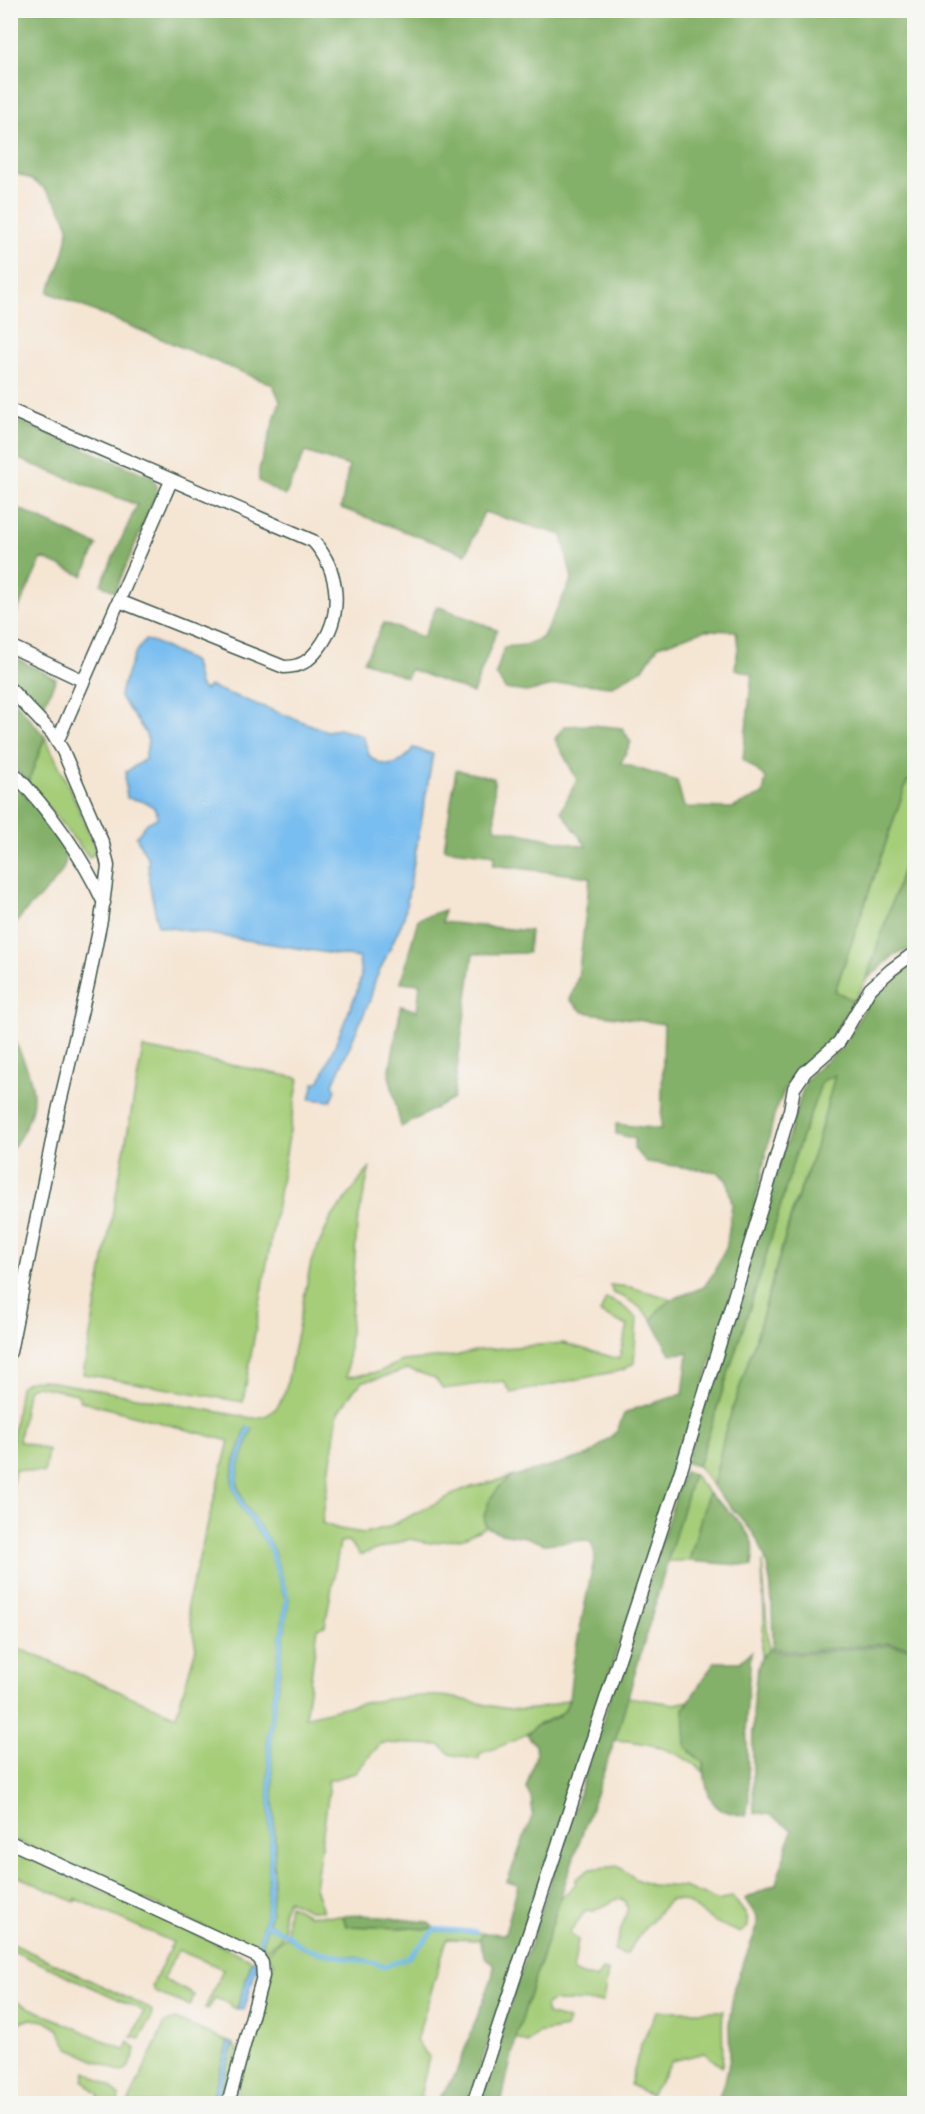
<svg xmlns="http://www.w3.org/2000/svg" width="925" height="2114" viewBox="0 0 925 2114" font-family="Pangolin,sans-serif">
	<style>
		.green { fill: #a6ce79; stroke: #628656; stroke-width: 1.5 }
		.forest { fill: #84b169; stroke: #52774e; stroke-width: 1.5 }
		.water { fill: #79bef0; stroke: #4c7e92; stroke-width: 1.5 }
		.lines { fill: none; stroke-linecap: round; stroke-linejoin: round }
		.stream { stroke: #79bef0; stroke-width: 4.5 }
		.minor-casing { stroke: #3f564c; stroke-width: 15 }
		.minor { stroke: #fff; stroke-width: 12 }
	</style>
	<rect width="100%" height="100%" fill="#f6f6f2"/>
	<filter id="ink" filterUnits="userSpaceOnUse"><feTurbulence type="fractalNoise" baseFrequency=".0167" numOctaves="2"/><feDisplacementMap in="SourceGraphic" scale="12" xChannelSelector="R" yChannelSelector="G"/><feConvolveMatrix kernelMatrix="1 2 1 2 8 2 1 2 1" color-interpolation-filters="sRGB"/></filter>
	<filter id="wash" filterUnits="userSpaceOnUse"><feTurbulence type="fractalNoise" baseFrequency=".008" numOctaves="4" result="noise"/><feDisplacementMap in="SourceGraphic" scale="24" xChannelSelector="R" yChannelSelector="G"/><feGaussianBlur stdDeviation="1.35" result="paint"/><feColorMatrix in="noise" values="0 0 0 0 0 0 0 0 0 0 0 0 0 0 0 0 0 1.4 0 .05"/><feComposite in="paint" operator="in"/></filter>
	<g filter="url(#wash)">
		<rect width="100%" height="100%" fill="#f5e5d3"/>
		<!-- green -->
		<path class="green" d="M 45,737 L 72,793 L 97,853 L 89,857 L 28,783 Z
			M 907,781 L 914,781 L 914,836 L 866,980 L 854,1001 L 835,991 Z
			M 143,1048 L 299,1078 L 243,1402 L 83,1374 Z
			M 835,1075 L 815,1151 L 793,1208 L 756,1338 L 725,1432 L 713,1487 L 698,1466 L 762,1270 L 794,1159 L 822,1081 Z
			M 370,1167 L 357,1224 L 347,1377 L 379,1372 L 402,1361 L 455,1356 L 479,1350 L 563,1343 L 619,1359 L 628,1326 L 600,1313 L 606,1298 L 621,1305 L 637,1318 L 634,1363 L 623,1370 L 511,1393 L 504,1381 L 443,1389 L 435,1378 L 408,1369 L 380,1378 L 364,1381 L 354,1390 L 338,1412 L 322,1523 L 339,1529 L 364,1533 L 388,1527 L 464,1489 L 511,1477 C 496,1489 482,1508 486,1527 L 464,1538 L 430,1543 L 410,1539 L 360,1555 L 348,1541 L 340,1542 L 325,1626 L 318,1628 L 305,1717 C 348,1705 392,1695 437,1696 C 469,1697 500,1713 533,1709 C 545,1708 557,1703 569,1699 C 563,1720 553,1716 537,1725 C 533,1728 530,1732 526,1734 C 513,1743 496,1748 481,1753 L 478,1760 L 450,1754 L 440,1745 L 381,1743 L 355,1773 L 327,1781 L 329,1790 L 315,1888 L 323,1911 L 309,1910 L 288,1900 L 283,1911 L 284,1932 L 268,1923 L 271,1913 L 275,1844 L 271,1740 L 289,1598 L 271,1543 L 245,1506 L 238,1486 L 237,1478 L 240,1463 L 252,1429 L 250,1427 L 247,1427 L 235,1461 L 232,1477 L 233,1487 L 241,1508 L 268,1546 L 285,1599 L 267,1740 L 270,1844 L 266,1913 L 256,1951 L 11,1838 L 11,1645 L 176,1716 L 196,1648 L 187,1605 L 229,1441 L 81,1401 L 77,1394 L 37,1386 L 31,1387 L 27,1391 L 19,1441 L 48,1450 L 44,1473 L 15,1469 L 11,1494 L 11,1450 L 20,1387 C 27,1380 34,1380 43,1380 L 252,1418 C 274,1418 282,1403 287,1384 L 311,1262 L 330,1220 Z
			M 610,1285 L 630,1287 L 673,1299 L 660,1308 L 652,1320 C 640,1306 630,1299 613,1293 Z
			M 693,1474 L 708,1493 L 689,1561 L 667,1561 Z
			M 762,1562 L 769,1650 L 761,1658 L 764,1618 Z
			M 627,1697 L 675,1704 L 689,1701 L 684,1709 L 690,1752 L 704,1763 L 704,1772 C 676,1749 650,1742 614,1740 Z
			M 11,1849 L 252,1960 L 237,2009 L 230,2006 L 229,2003 L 215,1998 L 208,2010 L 205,2009 L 223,1969 L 178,1950 L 163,1979 L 194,1995 L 190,2006 L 156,1993 L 152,1986 L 173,1942 L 76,1899 L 75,1902 L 15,1875 L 11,1883 Z
			M 618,1866 L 636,1879 L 650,1885 L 684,1887 L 719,1901 L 732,1896 L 747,1916 L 748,1927 L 740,1933 C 731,1929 717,1924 709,1918 C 694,1909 689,1898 670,1900 L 644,1929 L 625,1955 L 614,1951 L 628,1908 L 625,1901 L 619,1898 L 594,1911 L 586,1910 L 569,1933 L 578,1940 L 573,1972 L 596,1979 L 602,1970 L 608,1971 L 603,2002 L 553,2001 L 545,2006 L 547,2014 L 569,2020 L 566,2028 L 538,2033 L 528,2043 L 516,2038 L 560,1899 L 575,1885 L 576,1879 L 590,1869 Z
			M 289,1905 L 309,1915 L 343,1916 L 346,1926 L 435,1929 L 410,1955 L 398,1962 L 386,1965 L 355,1957 L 314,1951 L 300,1944 L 287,1933 L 287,1915 Z
			M 267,1926 L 283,1934 L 279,1940 L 261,1952 Z
			M 435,1931 L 484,1933 L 479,1940 L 447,1939 L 416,2041 L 429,2057 L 420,2097 L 431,2103 L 234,2104 L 274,1962 L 264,1954 L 286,1936 L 300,1947 L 315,1953 L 386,1967 L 410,1958 Z
			M 11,1943 L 149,2008 L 152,2011 L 150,2020 L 140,2039 L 132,2037 L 144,2011 L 11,1950 Z
			M 10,1999 L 125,2050 L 129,2042 L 136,2049 C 133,2058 131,2069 121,2072 L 69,2049 L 58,2029 L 45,2021 L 30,2019 L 14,2025 L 11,2023 Z
			M 657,2011 L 723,2011 C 721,2030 724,2048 722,2067 L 704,2053 L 672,2061 L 651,2095 L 630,2085 L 641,2044 Z
			M 175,2019 L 228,2042 L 211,2103 L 128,2103 L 165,2023 Z
			M 233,2044 L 238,2051 L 225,2103 L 217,2104 Z
			M 86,2072 L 109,2085 L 119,2095 L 118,2103 L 100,2103 L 98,2094 L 83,2080 Z"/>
		<!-- forest -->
		<path class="forest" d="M 10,11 L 914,11 L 914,781 L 907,781 L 835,991 L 854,1001 L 828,1044 L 788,1082 L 774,1115 L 746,1247 L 686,1443 L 516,1954 L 469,2103 L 436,2103 L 455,2075 L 492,1978 L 494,1966 L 486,1958 L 479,1940 L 484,1933 L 505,1934 L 518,1885 L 507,1882 L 533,1814 L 531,1797 L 526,1788 L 536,1755 L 535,1745 L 527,1734 L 536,1726 L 557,1717 L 565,1710 L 569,1699 L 573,1663 L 595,1555 L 592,1544 L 586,1540 L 544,1544 L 526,1537 L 500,1533 L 486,1527 L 484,1516 L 489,1501 L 499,1487 L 511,1477 L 589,1455 L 617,1431 L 624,1414 L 634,1409 L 683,1394 L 688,1353 L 670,1354 L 652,1320 L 660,1308 L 673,1299 L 704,1287 L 713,1274 L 727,1245 L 732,1204 L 727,1181 L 718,1172 L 647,1162 L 634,1149 L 635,1139 L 616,1134 L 616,1124 L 661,1129 L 664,1024 L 583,1012 L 570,1000 L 578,977 L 590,877 L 493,865 L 495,855 L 444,849 L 456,770 L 494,778 L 495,828 L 587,847 L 561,811 L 577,780 L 555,739 L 564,726 L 592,725 L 622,728 L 631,742 L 621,763 L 677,781 L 684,807 L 732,808 L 763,794 L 766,778 L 743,759 L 752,674 L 735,669 L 738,648 L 736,631 L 706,630 L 658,646 L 643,669 L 612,686 L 568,683 L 526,692 L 505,689 L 496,674 L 504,647 L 525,645 L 542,638 L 572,579 L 562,535 L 484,512 L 466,554 L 341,508 L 349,466 L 305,452 L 285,496 L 259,481 L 259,469 L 280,401 L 273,385 L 48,292 C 58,272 67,251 68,229 C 68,221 63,213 59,207 C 47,187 33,178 11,172 Z
			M 11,418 L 152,477 L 156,484 L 157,493 L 115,592 L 101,584 L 137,505 L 16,458 L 11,469 Z
			M 11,505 L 97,545 L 83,576 L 42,558 L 11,625 Z
			M 437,606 L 497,630 L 473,693 L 410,669 L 407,678 L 364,661 L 384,623 L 423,637 Z
			M 10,655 L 56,679 L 40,713 L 11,682 Z
			M 11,697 L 45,737 L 28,783 L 11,764 Z
			M 11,779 C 26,798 75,841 64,867 C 56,885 37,898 24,913 C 19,918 15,925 11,931 Z
			M 914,836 L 914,947 L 893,956 L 866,980 Z
			M 444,910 L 442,922 L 530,931 L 528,953 L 473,954 L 453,1099 L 401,1127 L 389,1075 L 401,1006 L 417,1011 L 420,984 L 401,982 L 418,919 Z
			M 914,961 L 914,1647 L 889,1643 L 799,1652 L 771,1648 L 773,1646 C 772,1614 774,1575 760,1545 C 749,1523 728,1506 713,1487 L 725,1432 L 756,1338 L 794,1208 L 815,1151 L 835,1075 L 822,1081 L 794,1159 L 762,1270 L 698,1466 L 686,1463 L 805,1083 L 812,1073 L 844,1046 L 874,991 L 896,972 Z
			M 10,1032 C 34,1080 46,1103 11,1150 Z
			M 684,1471 L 693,1474 L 619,1728 L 566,1880 L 516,2038 L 501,2103 L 478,2104 Z
			M 708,1493 C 723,1505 749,1527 753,1546 C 755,1552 752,1560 752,1566 L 689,1561 Z
			M 889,1645 L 914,1649 L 914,2103 L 716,2103 L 725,2082 L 730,2058 L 729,2025 L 734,1987 L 757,1928 L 757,1917 L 745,1899 L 776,1884 L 792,1830 L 770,1815 L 754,1812 C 753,1784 749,1677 762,1657 C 764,1654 767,1652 769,1650 L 799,1654 Z
			M 751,1652 L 746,1718 L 749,1800 L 745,1816 C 737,1814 728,1813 720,1809 C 707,1801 704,1777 704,1763 L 686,1747 L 684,1709 L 714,1662 L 740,1662 Z
			M 362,1915 L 428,1922 L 435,1929 L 346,1926 L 343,1916 Z"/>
		<!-- water -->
		<path class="water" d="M 145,640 L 154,642 L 194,662 L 199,685 L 205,690 L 209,686 L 327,731 L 339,729 L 363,736 L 369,755 C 385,771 402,766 413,748 L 433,754 L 404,918 L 375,981 L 370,1000 L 333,1084 L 336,1090 L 331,1101 L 310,1099 L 314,1083 L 320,1081 L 356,994 L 361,977 L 359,958 L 158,926 L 149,882 L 148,859 L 136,837 L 147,823 L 157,818 C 159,803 138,800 127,798 L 125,780 L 126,772 L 145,759 L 148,741 L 145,732 L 120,697 L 121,690 L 135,653 Z
			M 252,1960 L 258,1962 L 244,2010 L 237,2009 Z
			M 228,2042 L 233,2044 L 217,2103 L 211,2103 Z"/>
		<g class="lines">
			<!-- stream -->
			<path class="stream" d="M 249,1428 L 238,1462 L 235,1477 L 235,1487 L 243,1507 L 269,1544 L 287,1598 L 269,1740 L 272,1844 L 268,1913 L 258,1951
				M 265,1924 L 287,1934 L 299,1945 L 314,1951 L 386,1966 L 409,1957 L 435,1929 L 476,1932"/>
		</g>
	</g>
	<g filter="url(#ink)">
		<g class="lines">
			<defs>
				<path id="minor" d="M 10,410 L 313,541 C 340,571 344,615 319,648 C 309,661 301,667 284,667 L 119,601
					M 10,646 L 84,681
					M 10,689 L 52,733 L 63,751 L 103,844 L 108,866 L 101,920 L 88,984 L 58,1111 L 10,1352
					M 57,742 L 171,481
					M 10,769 C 48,809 81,853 104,903
					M 10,1842 L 258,1957 L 262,1963 L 263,1976 L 228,2104
					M 473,2104 L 682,1467 L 764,1199 L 790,1110 L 794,1088 L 805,1072 L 839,1042 L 870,989 L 891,970 L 914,953"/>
			</defs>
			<!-- minor casing -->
			<use href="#minor" class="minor-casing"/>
			<!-- minor -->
			<use href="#minor" class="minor"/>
		</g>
	</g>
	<!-- margin -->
	<rect width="925" height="2114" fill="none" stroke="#f6f6f2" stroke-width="36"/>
</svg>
